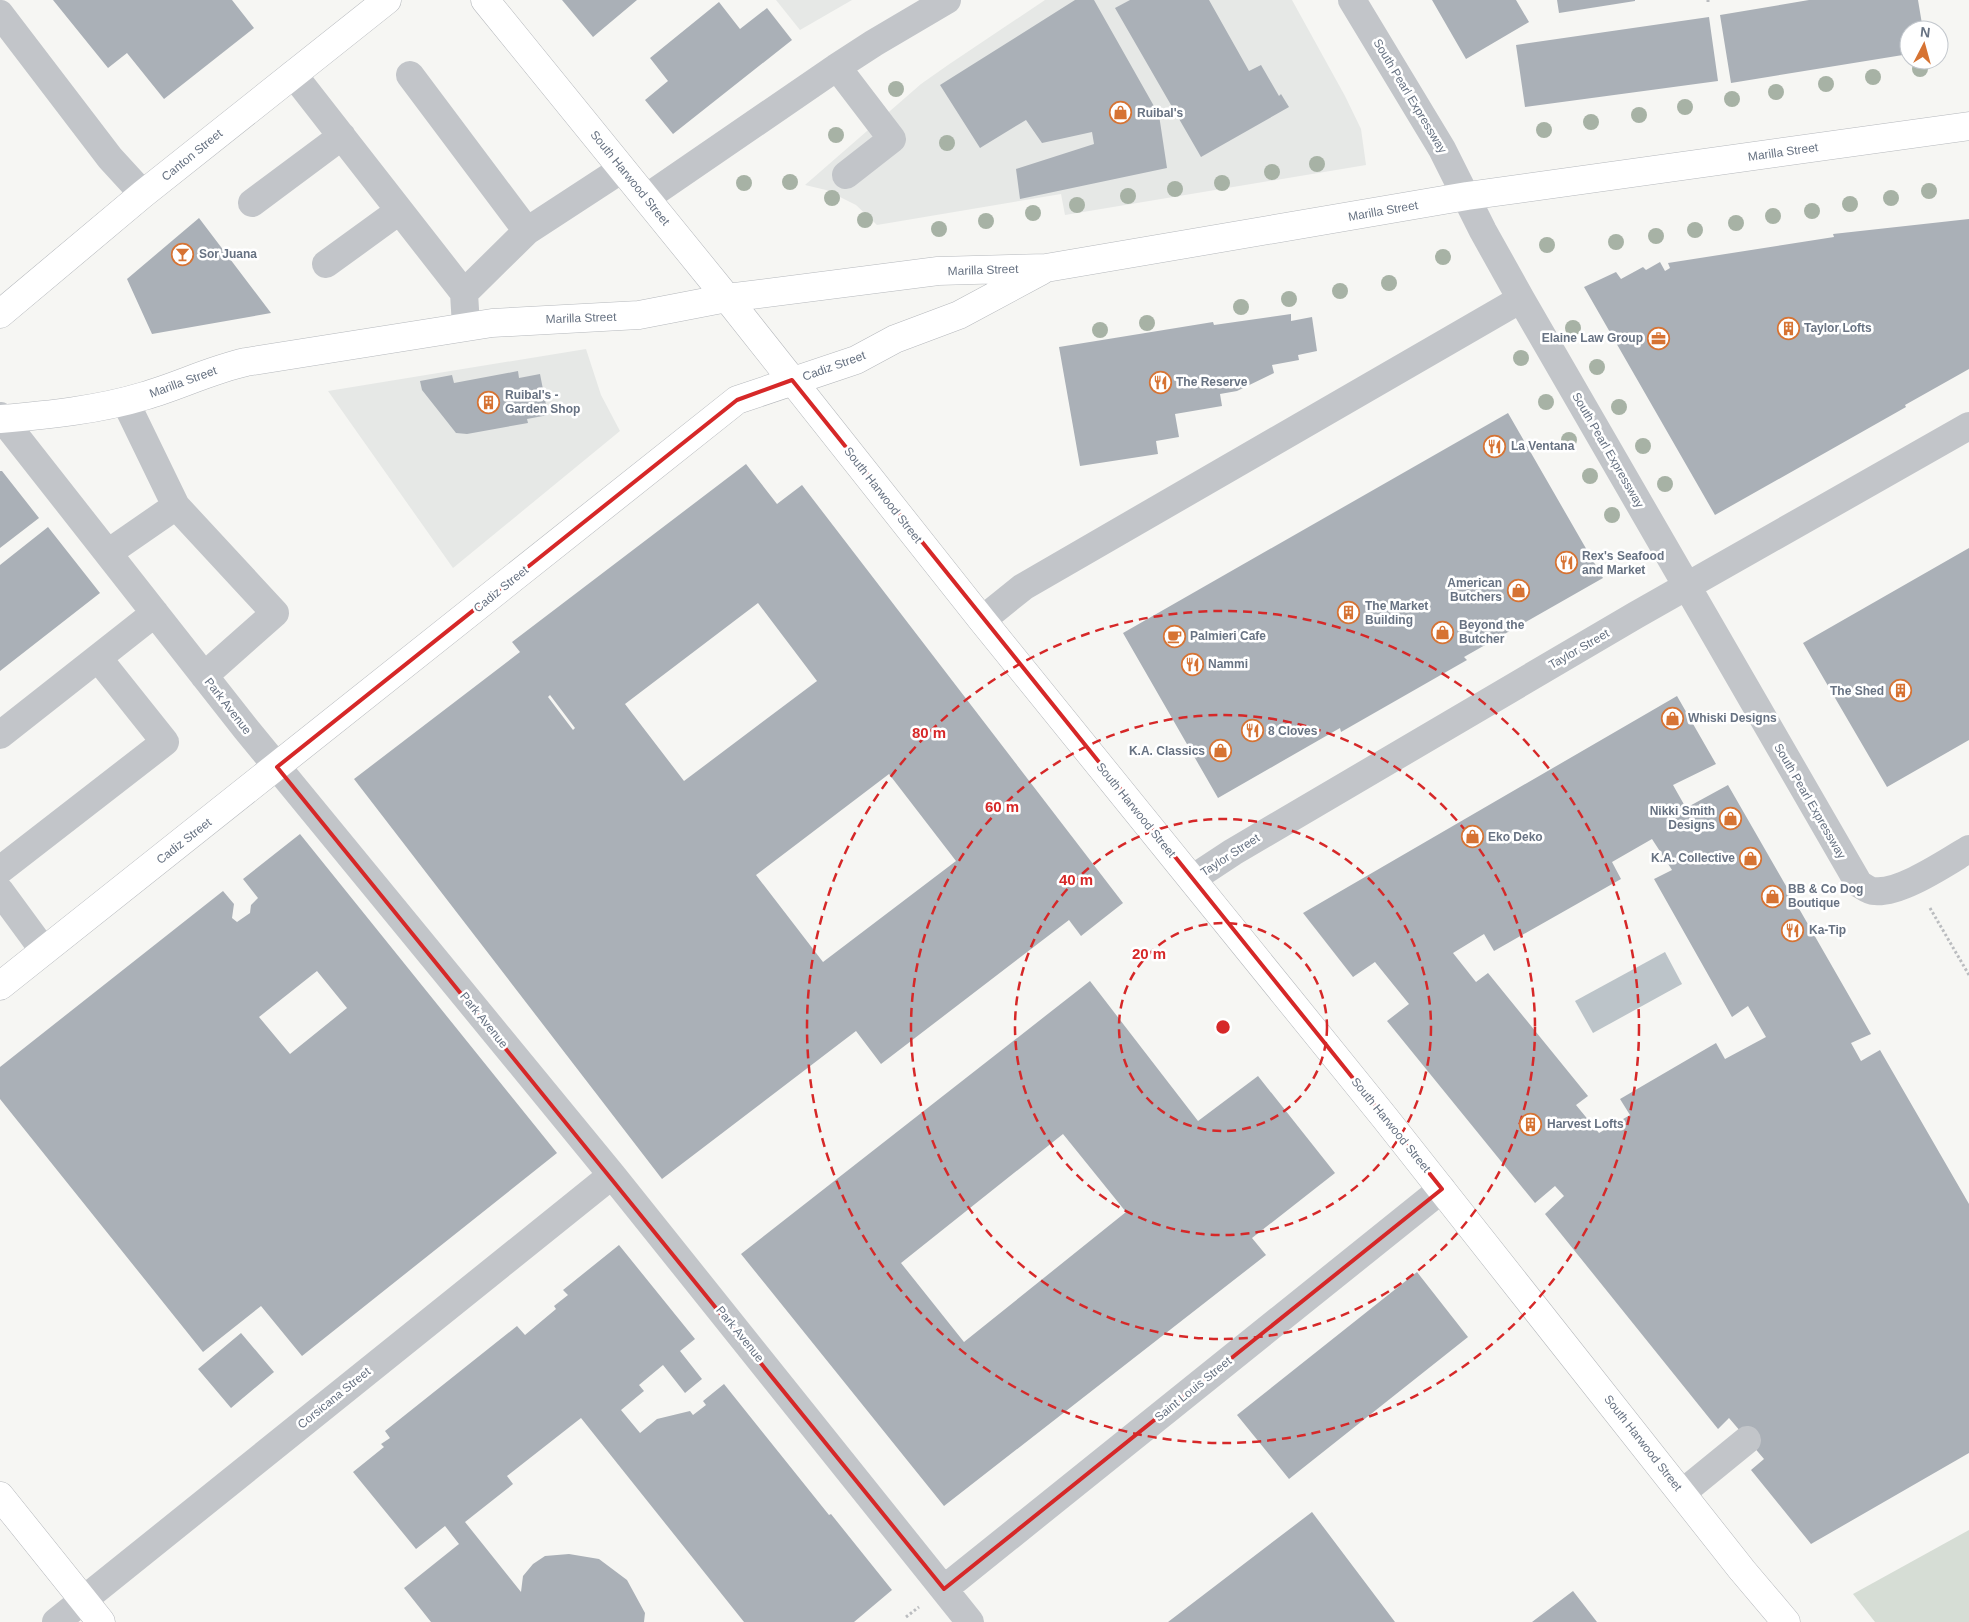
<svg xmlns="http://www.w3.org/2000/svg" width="1969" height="1622" viewBox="0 0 1969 1622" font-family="Arial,sans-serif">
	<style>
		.built { fill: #e6e8e6 }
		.green { fill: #d6ddd5 }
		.water { fill: #bcc4c9 }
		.building { fill: #aab0b7; fill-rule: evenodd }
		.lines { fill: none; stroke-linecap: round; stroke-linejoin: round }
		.major-casing { stroke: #b5b8bc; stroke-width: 29 }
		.path { stroke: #babcbf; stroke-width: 3; stroke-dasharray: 2.5 2.5; stroke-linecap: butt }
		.minor { stroke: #c2c5c9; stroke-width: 28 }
		.major { stroke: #fff; stroke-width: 28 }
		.tree { fill: #a7b2a5 }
		.marked { fill: none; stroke: #d62828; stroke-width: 4; stroke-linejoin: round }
		.ring { fill: none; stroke: #d62828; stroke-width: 2.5; stroke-dasharray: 9 6 }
		.labels { text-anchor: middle; stroke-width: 5; stroke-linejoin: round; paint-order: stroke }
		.street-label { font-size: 12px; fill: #677282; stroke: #fff }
		.poi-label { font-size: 12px; font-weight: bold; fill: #677282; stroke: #fff; text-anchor: start }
		.centre { fill: #d62828; stroke: #fff; stroke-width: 2.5 }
		.ring-label { font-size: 15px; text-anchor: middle; font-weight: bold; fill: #d62828; stroke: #fff; stroke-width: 5; stroke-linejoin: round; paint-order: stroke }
	</style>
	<rect width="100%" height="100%" fill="#f6f6f3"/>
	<!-- built -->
	<path class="built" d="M 776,0 L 852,0 L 800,30 Z
		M 1045,0 L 1292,0 L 1345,96 L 1361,129 L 1366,165 L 1065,215 L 1061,194 L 877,225 L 856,205 L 826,190 L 805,185 L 921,84 L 948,65 Z
		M 586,349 L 601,395 L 620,431 L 453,568 L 328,391 Z"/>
	<!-- green -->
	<path class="green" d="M 1969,1530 L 1969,1622 L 1875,1622 L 1853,1594 Z"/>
	<!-- water -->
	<path class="water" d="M 1665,952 L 1682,984 L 1593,1033 L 1575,1001 Z"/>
	<!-- building -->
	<path class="building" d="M 53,0 L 232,0 L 254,28 L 164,99 L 127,53 L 108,68 Z
		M 562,0 L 637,0 L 593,37 Z
		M 1075,0 L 1094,0 L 1159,115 L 1167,168 L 1020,199 L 1016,169 L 1094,144 L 1092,132 L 1042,143 L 1026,120 L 980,148 L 940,85 Z
		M 1130,0 L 1209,0 L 1249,71 L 1261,65 L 1279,96 L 1281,94 L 1289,107 L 1201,157 L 1115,8 Z
		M 1432,0 L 1516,0 L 1529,22 L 1466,59 Z
		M 1557,0 L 1635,0 L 1635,1 L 1559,13 Z
		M 1809,0 L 1918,0 L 1923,30 L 1909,30 L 1909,54 L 1731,83 L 1720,15 Z
		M 719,2 L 740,29 L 767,8 L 792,40 L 673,134 L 645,100 L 668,81 L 650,58 Z
		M 1709,17 L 1718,81 L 1525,107 L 1516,45 Z
		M 199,218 L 271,313 L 152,334 L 127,279 Z
		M 1969,219 L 1969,369 L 1905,405 L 1906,407 L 1715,515 L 1584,287 L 1616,272 L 1621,279 L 1643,267 L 1646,270 L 1660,262 L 1665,271 L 1670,268 L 1668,263 L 1834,237 L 1833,234 Z
		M 1291,314 L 1291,321 L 1312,317 L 1317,351 L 1298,355 L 1299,360 L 1272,365 L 1274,373 L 1237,391 L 1220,394 L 1222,406 L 1175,414 L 1179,437 L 1156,441 L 1158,454 L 1080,466 L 1059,347 L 1213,322 L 1214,325 Z
		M 518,371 L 519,378 L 540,374 L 548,415 L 527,419 L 528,423 L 467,434 L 456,433 L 422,390 L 420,381 L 452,375 L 454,383 Z
		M 1508,413 L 1603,578 L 1464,657 L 1467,660 L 1341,732 L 1340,728 L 1218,798 L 1123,633 Z
		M 746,464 L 777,504 L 802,485 L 1123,903 L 1081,936 L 1069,920 L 881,1064 L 856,1031 L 662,1179 L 354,779 L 520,652 L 512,642 ZM 758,603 L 817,681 L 684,781 L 625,704 ZM 550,695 L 575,728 L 573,730 L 548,697 ZM 889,774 L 956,861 L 823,962 L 756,875 Z
		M 0,471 L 2,471 L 39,518 L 0,548 Z
		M 48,527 L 100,593 L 0,671 L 0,565 Z
		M 1969,548 L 1969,740 L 1887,787 L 1803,643 Z
		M 1677,696 L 1716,764 L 1673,785 L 1686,808 L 1728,785 L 1871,1034 L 1851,1043 L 1861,1061 L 1880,1050 L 1969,1204 L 1969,1453 L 1811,1544 L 1751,1470 L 1764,1459 L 1729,1418 L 1718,1429 L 1545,1214 L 1564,1196 L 1555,1186 L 1535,1203 L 1387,1021 L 1409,1004 L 1375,962 L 1353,977 L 1303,913 ZM 1652,839 L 1672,870 L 1654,879 L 1732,1017 L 1748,1006 L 1766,1037 L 1725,1059 L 1716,1043 L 1620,1099 L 1630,1115 L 1599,1133 L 1576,1105 L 1588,1096 L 1488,973 L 1476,982 L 1453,953 L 1484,934 L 1494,951 L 1621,879 L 1612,862 Z
		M 300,834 L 557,1153 L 302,1356 L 261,1306 L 203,1352 L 0,1099 L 0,1067 L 223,891 L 234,904 L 232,918 L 237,922 L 250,913 L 251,905 L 258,898 L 243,879 ZM 317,971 L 347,1008 L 290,1054 L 259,1017 Z
		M 1090,981 L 1198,1121 L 1258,1076 L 1335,1173 L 1252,1238 L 1266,1255 L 944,1506 L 741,1254 ZM 1063,1134 L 1126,1212 L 964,1342 L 901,1263 Z
		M 619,1245 L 695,1339 L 680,1351 L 702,1379 L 685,1393 L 663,1365 L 639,1385 L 644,1391 L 621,1410 L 640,1433 L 657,1419 L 690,1411 L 693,1415 L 706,1405 L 703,1401 L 724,1384 L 829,1515 L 831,1514 L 892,1590 L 854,1622 L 744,1622 L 581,1418 L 507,1476 L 513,1484 L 465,1522 L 521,1592 L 523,1576 L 533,1564 L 545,1556 L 569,1554 L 599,1559 L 627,1580 L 645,1613 L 644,1622 L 431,1622 L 404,1588 L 459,1544 L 445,1526 L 416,1549 L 353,1472 L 384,1447 L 381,1444 L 390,1438 L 385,1431 L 517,1326 L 525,1335 L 556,1309 L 554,1306 L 568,1295 L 563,1290 Z
		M 1417,1272 L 1468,1337 L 1289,1479 L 1237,1415 Z
		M 241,1333 L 274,1372 L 231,1408 L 198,1369 Z
		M 1312,1512 L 1395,1622 L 1168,1622 Z
		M 1573,1591 L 1597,1622 L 1532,1622 Z"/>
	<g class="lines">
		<defs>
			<path id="major" d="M 485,0 L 727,298 L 982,620 L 1385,1118 L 1742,1570 L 1786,1622
				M 0,314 L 143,194 L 387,0
				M 0,419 C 48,415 98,410 144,396 C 179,386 210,370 246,362 L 492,323 L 639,315 L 727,298 L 938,271 L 1046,268 L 1467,196 L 1969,126
				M 0,986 L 737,400 L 856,360 L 895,339 L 959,315 L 1041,271
				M 0,1496 L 101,1622"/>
		</defs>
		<!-- major casing -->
		<use href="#major" class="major-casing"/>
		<!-- path -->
		<path class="path" d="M 1708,0 L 1708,2
			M 1930,908 L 1969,975
			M 906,1617 L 919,1607"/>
		<!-- minor -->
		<path class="minor" d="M 1352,0 L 1442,149 L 1483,231 L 1521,299 L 1859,884 C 1863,886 1869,891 1873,891 C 1899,895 1947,862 1969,849
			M 0,14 L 110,158 L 143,194
			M 837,67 L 892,139 L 846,175
			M 293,74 L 464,293 L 466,326
			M 410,75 L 527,231 L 622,169
			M 646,198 L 837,67 L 874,43 L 947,0
			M 252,203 L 342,136
			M 326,264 L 399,211
			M 464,293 L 527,231
			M 0,416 L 246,729 L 612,1175 L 970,1622
			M 176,506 L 275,613 L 204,676
			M 108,553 L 176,506 L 125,401
			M 982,620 L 1023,587 L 1521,299
			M 0,735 L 155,613
			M 0,870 L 165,742 L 98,658
			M 1192,879 L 1233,852 L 1636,615 L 1969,426
			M 0,891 L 44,951
			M 1682,1493 L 1747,1440
			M 944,1589 L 1442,1189
			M 56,1622 L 612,1175"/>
		<!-- major -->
		<use href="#major" class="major"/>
	</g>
	<!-- trees -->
	<g class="tree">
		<circle cx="1920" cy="69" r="8"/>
		<circle cx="1873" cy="77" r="8"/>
		<circle cx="1826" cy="84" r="8"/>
		<circle cx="896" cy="89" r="8"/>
		<circle cx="1776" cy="92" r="8"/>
		<circle cx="1732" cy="99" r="8"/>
		<circle cx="1685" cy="107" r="8"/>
		<circle cx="1639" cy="115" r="8"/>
		<circle cx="1591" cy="122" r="8"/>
		<circle cx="1544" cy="130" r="8"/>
		<circle cx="836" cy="135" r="8"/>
		<circle cx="947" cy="143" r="8"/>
		<circle cx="1317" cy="164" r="8"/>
		<circle cx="1272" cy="172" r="8"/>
		<circle cx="790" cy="182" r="8"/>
		<circle cx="744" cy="183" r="8"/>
		<circle cx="1222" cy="183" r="8"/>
		<circle cx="1175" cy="189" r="8"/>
		<circle cx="1929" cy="191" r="8"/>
		<circle cx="1128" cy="196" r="8"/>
		<circle cx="832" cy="198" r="8"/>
		<circle cx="1891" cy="198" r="8"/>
		<circle cx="1850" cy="204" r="8"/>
		<circle cx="1077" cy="205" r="8"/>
		<circle cx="1812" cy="211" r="8"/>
		<circle cx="1033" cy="213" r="8"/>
		<circle cx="1773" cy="216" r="8"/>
		<circle cx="865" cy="220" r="8"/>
		<circle cx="986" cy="221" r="8"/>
		<circle cx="1736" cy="223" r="8"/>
		<circle cx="939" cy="229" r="8"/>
		<circle cx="1695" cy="230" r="8"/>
		<circle cx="1656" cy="236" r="8"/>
		<circle cx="1616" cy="242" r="8"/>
		<circle cx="1547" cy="245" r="8"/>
		<circle cx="1443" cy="257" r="8"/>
		<circle cx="1389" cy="283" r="8"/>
		<circle cx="1340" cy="291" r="8"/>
		<circle cx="1289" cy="299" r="8"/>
		<circle cx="1241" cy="307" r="8"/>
		<circle cx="1147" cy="323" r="8"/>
		<circle cx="1573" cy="328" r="8"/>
		<circle cx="1100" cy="330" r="8"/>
		<circle cx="1521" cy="358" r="8"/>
		<circle cx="1597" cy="367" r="8"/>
		<circle cx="1546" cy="402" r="8"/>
		<circle cx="1619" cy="407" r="8"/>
		<circle cx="1569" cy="440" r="8"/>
		<circle cx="1643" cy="446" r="8"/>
		<circle cx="1590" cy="476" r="8"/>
		<circle cx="1665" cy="484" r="8"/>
		<circle cx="1612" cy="515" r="8"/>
	</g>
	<!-- marked area -->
	<path class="marked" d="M 792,380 L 1442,1189 L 944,1589 L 277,767 L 737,400 Z"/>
	<!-- distance rings -->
	<g class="ring">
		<circle cx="1223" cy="1027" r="104"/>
		<circle cx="1223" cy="1027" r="208"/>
		<circle cx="1223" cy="1027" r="312"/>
		<circle cx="1223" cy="1027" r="416"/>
	</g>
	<!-- icons -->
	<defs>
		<symbol id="shop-ring" viewBox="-11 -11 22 22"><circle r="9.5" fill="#fff" stroke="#d67333" stroke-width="1.5"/><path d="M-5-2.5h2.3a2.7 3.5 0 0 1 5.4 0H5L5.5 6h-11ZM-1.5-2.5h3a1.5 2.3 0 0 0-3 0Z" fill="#d67333"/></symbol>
		<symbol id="bar-ring" viewBox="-11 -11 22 22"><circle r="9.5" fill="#fff" stroke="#d67333" stroke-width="1.5"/><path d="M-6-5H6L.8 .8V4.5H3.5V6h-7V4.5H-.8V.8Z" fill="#d67333"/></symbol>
		<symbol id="building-ring" viewBox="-11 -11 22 22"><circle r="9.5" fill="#fff" stroke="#d67333" stroke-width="1.5"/><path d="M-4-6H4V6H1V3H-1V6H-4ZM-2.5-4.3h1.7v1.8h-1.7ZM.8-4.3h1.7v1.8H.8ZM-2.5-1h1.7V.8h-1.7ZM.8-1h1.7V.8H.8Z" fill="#d67333"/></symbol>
		<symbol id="office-ring" viewBox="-11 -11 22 22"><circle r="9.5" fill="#fff" stroke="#d67333" stroke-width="1.5"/><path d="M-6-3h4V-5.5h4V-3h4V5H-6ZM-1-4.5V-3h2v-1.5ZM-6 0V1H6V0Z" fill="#d67333"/></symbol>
		<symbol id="restaurant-ring" viewBox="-11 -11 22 22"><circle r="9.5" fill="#fff" stroke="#d67333" stroke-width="1.5"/><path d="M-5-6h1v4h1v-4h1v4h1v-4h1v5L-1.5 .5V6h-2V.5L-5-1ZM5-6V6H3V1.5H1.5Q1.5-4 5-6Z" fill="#d67333"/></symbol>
		<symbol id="cafe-ring" viewBox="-11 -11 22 22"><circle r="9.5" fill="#fff" stroke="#d67333" stroke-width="1.5"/><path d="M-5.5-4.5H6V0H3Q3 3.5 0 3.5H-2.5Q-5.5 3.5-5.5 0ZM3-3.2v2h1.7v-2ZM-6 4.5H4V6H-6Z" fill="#d67333"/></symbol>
	</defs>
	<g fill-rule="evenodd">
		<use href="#shop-ring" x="1108" y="100" width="25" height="25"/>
		<use href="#bar-ring" x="170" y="242" width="25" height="25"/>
		<use href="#building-ring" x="1776" y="316" width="25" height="25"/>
		<use href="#office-ring" x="1646" y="326" width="25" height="25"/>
		<use href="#restaurant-ring" x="1148" y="370" width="25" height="25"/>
		<use href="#building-ring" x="476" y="390" width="25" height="25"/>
		<use href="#restaurant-ring" x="1482" y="434" width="25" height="25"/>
		<use href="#restaurant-ring" x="1554" y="550" width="25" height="25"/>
		<use href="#shop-ring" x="1506" y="578" width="25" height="25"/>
		<use href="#building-ring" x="1336" y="600" width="25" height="25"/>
		<use href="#shop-ring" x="1430" y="620" width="25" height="25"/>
		<use href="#cafe-ring" x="1162" y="624" width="25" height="25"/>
		<use href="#restaurant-ring" x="1180" y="652" width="25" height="25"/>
		<use href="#building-ring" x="1888" y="678" width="25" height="25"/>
		<use href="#shop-ring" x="1660" y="706" width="25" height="25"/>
		<use href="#restaurant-ring" x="1240" y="718" width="25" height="25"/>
		<use href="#shop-ring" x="1208" y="738" width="25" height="25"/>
		<use href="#shop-ring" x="1718" y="806" width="25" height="25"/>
		<use href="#shop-ring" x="1460" y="824" width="25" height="25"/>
		<use href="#shop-ring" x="1738" y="846" width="25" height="25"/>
		<use href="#shop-ring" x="1760" y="884" width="25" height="25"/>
		<use href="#restaurant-ring" x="1780" y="918" width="25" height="25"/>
		<use href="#building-ring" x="1518" y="1112" width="25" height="25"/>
	</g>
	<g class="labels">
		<!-- street labels -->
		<g class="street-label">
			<text transform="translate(1410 96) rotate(59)" y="4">South Pearl Expressway</text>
			<text transform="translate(1783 152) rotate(-8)" y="4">Marilla Street</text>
			<text transform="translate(192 155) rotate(-39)" y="4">Canton Street</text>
			<text transform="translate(630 178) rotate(51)" y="4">South Harwood Street</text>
			<text transform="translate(1383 211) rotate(-10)" y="4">Marilla Street</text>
			<text transform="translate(983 270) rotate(-2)" y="4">Marilla Street</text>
			<text transform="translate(581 318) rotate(-2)" y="4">Marilla Street</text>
			<text transform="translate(834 366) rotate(-20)" y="4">Cadiz Street</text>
			<text transform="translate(183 382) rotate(-20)" y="4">Marilla Street</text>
			<text transform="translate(1608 450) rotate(60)" y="4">South Pearl Expressway</text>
			<text transform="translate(883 495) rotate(52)" y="4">South Harwood Street</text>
			<text transform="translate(501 589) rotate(-39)" y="4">Cadiz Street</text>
			<text transform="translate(1579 649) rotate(-30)" y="4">Taylor Street</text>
			<text transform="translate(228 706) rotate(52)" y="4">Park Avenue</text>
			<text transform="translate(1810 801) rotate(60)" y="4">South Pearl Expressway</text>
			<text transform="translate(1136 810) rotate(51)" y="4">South Harwood Street</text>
			<text transform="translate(184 841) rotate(-38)" y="4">Cadiz Street</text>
			<text transform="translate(1230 855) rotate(-33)" y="4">Taylor Street</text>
			<text transform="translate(484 1020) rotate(51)" y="4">Park Avenue</text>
			<text transform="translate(1391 1125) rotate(51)" y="4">South Harwood Street</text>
			<text transform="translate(740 1334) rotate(51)" y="4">Park Avenue</text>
			<text transform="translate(1193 1389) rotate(-39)" y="4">Saint Louis Street</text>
			<text transform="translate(334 1398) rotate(-39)" y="4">Corsicana Street</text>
			<text transform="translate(1643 1443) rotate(52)" y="4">South Harwood Street</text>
		</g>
		<!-- poi labels -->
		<g class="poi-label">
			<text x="1137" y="117">Ruibal's</text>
			<text x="199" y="258">Sor Juana</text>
			<text x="1804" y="332">Taylor Lofts</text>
			<text x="1643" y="342" text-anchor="end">Elaine Law Group</text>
			<text x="1176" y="386">The Reserve</text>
			<text x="505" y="399">Ruibal's -<tspan x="505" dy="14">Garden Shop</tspan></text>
			<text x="1511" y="450">La Ventana</text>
			<text x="1582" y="560">Rex's Seafood<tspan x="1582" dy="14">and Market</tspan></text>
			<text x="1502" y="587" text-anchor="end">American<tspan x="1502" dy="14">Butchers</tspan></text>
			<text x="1365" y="610">The Market<tspan x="1365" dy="14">Building</tspan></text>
			<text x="1459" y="629">Beyond the<tspan x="1459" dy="14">Butcher</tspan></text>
			<text x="1190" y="640">Palmieri Cafe</text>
			<text x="1208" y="668">Nammi</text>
			<text x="1884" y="695" text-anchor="end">The Shed</text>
			<text x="1688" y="722">Whiski Designs</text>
			<text x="1268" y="735">8 Cloves</text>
			<text x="1205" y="755" text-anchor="end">K.A. Classics</text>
			<text x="1715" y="815" text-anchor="end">Nikki Smith<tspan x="1715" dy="14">Designs</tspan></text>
			<text x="1488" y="841">Eko Deko</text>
			<text x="1735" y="862" text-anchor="end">K.A. Collective</text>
			<text x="1788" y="893">BB &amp; Co Dog<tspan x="1788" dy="14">Boutique</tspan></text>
			<text x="1809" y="934">Ka-Tip</text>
			<text x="1547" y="1128">Harvest Lofts</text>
		</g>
	</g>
	<circle cx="1223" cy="1027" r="8" class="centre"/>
	<g class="ring-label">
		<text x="929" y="738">80 m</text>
		<text x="1002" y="812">60 m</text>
		<text x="1076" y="885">40 m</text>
		<text x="1149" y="959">20 m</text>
	</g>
	<!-- north arrow -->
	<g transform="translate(1924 45) rotate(6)"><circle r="24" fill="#ffffff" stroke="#c2c7cd"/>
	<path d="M0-4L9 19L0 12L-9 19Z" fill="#d67333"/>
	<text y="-8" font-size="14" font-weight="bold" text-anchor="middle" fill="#677282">N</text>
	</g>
</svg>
